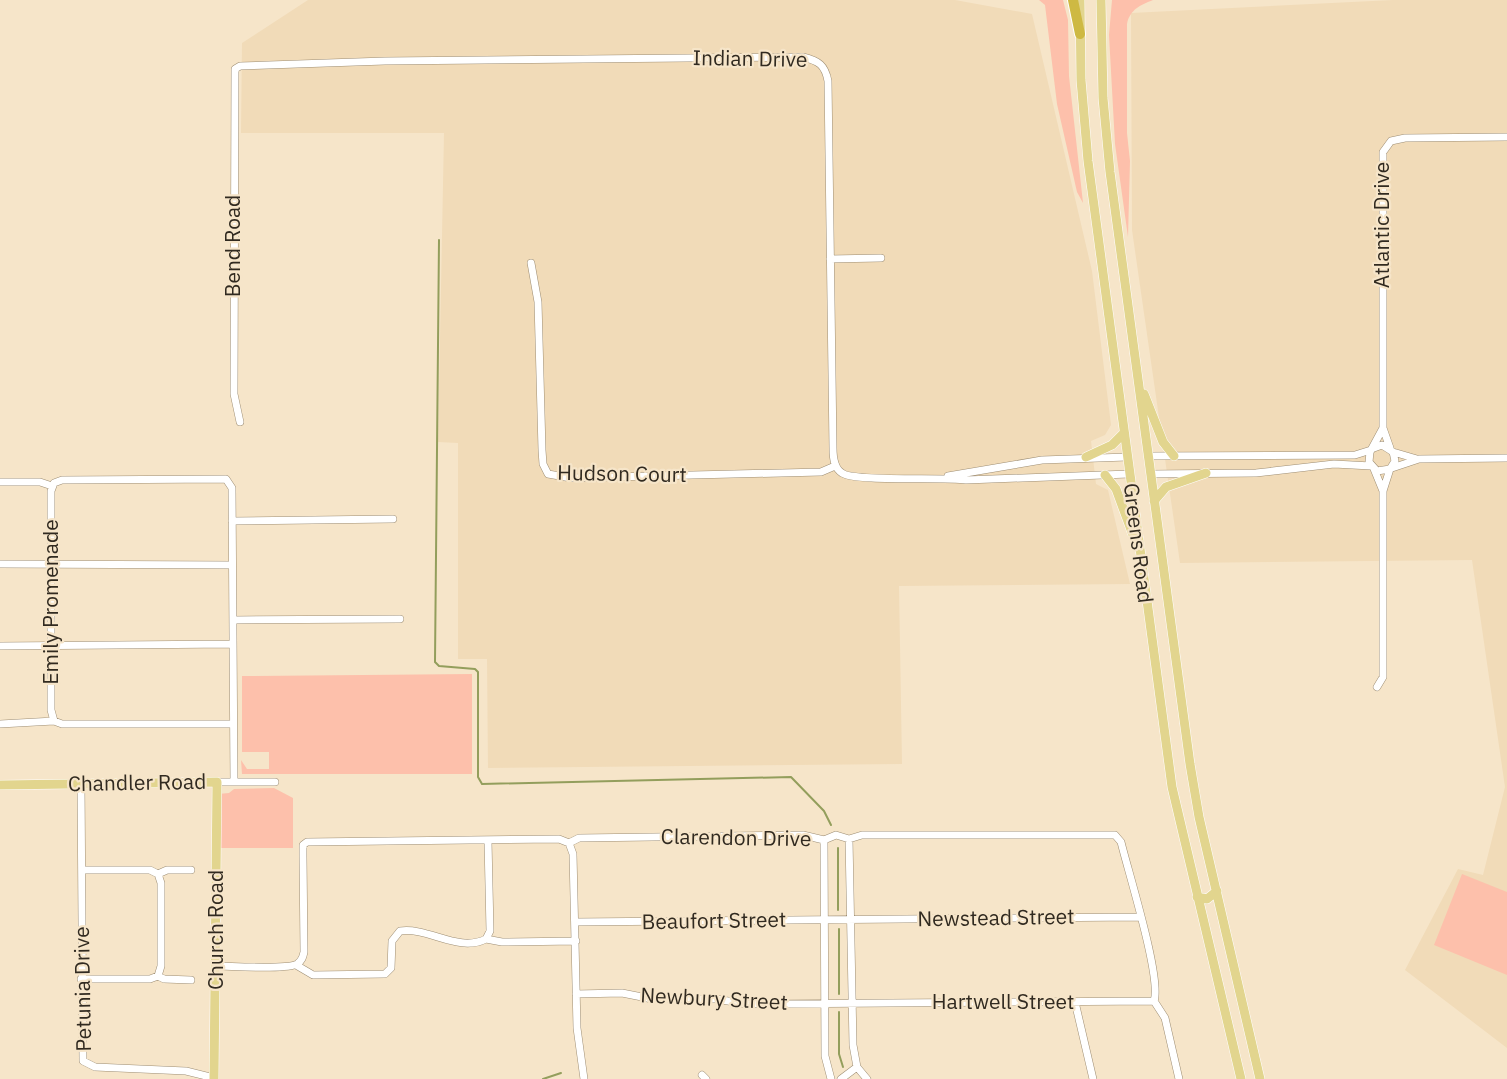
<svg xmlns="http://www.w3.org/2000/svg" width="1507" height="1079" viewBox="0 0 1507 1079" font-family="'IBM Plex Sans',sans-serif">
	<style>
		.built { fill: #f1dbb8 }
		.green { fill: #fdc0ab }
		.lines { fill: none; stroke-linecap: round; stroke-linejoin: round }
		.stream { stroke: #939e5c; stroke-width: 2 }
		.minor-casing { stroke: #9e8e74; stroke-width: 8 }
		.major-casing { stroke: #fff; stroke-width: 10 }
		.highway-casing { stroke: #fff; stroke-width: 12 }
		.minor { stroke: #fff; stroke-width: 7 }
		.major { stroke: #e2d58e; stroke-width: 9 }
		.highway { stroke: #ceb943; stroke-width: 10 }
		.labels { text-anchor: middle; stroke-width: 4.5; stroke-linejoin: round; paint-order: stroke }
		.street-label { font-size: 21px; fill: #312a20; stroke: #f6e5c9 }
	</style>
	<rect width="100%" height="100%" fill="#f6e5c9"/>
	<!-- built -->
	<path class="built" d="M 308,0 L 955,0 L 1032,14 L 1092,271 L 1111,425 L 1105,435 L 1091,441 L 1096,484 L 1108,490 L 1130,584 L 899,586 L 902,764 L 488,768 L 487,659 L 458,659 L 458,443 L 438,442 L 444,133 L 241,133 L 242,43 Z
		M 1393,0 L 1507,0 L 1507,1048 L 1405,970 L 1458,869 L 1483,875 L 1505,787 L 1472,560 L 1180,563 L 1132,230 L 1131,13 Z"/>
	<!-- green -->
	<path class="green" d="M 1039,0 L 1063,0 L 1068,20 L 1069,76 L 1083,203 L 1077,192 L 1057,104 L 1045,5 Z
		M 1112,0 L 1153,0 C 1141,5 1130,9 1127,24 L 1127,133 L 1130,161 L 1128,237 L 1115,144 L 1109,35 Z
		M 472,674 L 472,774 L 242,774 L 241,760 L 247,769 L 269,769 L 269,752 L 242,752 L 242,676 Z
		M 274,788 L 293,798 L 293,848 L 218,848 L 218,794 L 229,793 L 234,789 Z
		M 1462,874 L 1507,892 L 1507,975 L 1434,945 Z"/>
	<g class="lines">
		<!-- stream -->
		<path class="stream" d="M 439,240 L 435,662 L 439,666 L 475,669 L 478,672 L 478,777 L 482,784 L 791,777 L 824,811 L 831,825
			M 838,848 L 838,910
			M 839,994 L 839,929
			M 839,1012 L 839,1054 L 843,1067
			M 543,1079 L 561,1073"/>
		<defs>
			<path id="minor" d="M 830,259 L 881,258
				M 531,263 L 538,302 L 542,450 L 543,464 L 548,474 L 571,478 L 821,472 L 835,466
				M 240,422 L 234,394 L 235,69 L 240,66 L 385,61 L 803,57 C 819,61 825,65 828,81 L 833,448 C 833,458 834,468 842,473 C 853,482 943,477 966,480 L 1129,474
				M 1374,448 L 1382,445 L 1393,452 L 1395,461 L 1390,469 L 1377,471 L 1369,462 L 1370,452 L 1383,428
				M 1390,448 L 1383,428 L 1383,152 L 1391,141 L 1405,138 L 1507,137
				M 1393,452 L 1417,459
				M 1148,456 L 1355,455 L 1371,450
				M 1392,468 L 1419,459 L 1507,458
				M 1374,469 L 1383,491
				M 1151,474 L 1256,473 L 1334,464 L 1371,466
				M 948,476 L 1042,460 L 1127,457
				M 0,482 L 40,482 L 52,486
				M 232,521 L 393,519
				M 0,564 L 232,565
				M 233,620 L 400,619
				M 0,646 L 233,644
				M 1377,687 L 1383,677 L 1383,491 L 1390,469
				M 54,721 L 51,710 L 51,491 L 54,483 L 62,480 L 226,479 L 232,488 L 234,782
				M 0,724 L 54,721 L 62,724 L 233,724
				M 217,782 L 275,782
				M 81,784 L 83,1061 L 95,1067 L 186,1071 L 214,1078
				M 849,839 L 862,835 L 1115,835 L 1121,842 C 1128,871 1162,979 1154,1001
				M 849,839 L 853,1045 L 857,1067 L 867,1079
				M 824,840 L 825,1056 L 831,1079
				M 569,843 L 573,854 L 577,1028 L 584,1079
				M 82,870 L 150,870 L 158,874 L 167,870 L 191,870
				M 575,922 L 1140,917
				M 486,939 L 502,942 L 576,941
				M 296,965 L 313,975 L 385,974 L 391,968 L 392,941 L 400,931 C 429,927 458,953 486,939 L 490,931 L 488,841
				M 216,966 C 231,966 286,970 297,964 C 302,961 303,957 304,952 L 303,857 L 303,845 L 307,842 L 559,839 L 569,843 L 579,838 L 803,835 L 824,840 L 836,835 L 849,839
				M 158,976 L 161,966 L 161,883 L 158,874
				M 158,976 L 164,979 L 191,980
				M 81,979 L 150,979 L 158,976
				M 576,994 L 622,993 L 652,999 L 716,999 L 746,1004 L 1154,1001
				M 1154,1001 L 1165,1018 L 1179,1079
				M 1075,1002 L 1093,1079
				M 702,1075 L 706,1079
				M 841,1079 L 857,1067"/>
			<path id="major" d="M 1080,0 L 1081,80 L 1088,161 L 1172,787 L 1241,1079
				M 1101,0 L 1103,98 L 1110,172 L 1190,764 L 1199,817 L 1260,1079
				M 1144,394 L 1163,442 L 1174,456
				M 1086,457 L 1112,445 L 1124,433
				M 1105,475 L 1116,489 L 1133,535
				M 1154,501 L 1166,487 L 1206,473
				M 0,785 L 217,782 L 214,1079
				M 1197,897 L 1207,899 L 1217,891"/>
			<path id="highway" d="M 1073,0 L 1080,34"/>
		</defs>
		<!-- minor casing -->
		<use href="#minor" class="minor-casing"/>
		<!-- major casing -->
		<use href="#major" class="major-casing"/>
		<!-- highway casing -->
		<use href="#highway" class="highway-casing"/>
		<!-- minor -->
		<use href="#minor" class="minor"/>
		<!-- major -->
		<use href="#major" class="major"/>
		<!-- highway -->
		<use href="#highway" class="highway"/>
	</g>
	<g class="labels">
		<!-- street labels -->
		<g class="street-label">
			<text transform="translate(750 59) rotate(1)" y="7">Indian Drive</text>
			<text transform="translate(1382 225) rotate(-90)" y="7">Atlantic Drive</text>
			<text transform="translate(233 246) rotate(-90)" y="7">Bend Road</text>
			<text transform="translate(622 474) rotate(1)" y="7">Hudson Court</text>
			<text transform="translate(1138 543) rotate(83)" y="7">Greens Road</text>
			<text transform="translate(51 602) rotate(-90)" y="7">Emily Promenade</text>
			<text transform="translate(137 783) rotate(-1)" y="7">Chandler Road</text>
			<text transform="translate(736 838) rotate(1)" y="7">Clarendon Drive</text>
			<text transform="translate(996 918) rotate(-1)" y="7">Newstead Street</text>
			<text transform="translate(714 921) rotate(-1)" y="7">Beaufort Street</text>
			<text transform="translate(216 930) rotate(-90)" y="7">Church Road</text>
			<text transform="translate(83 989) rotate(-91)" y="7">Petunia Drive</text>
			<text transform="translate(714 999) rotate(3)" y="7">Newbury Street</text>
			<text x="1003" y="1009">Hartwell Street</text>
		</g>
	</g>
</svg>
